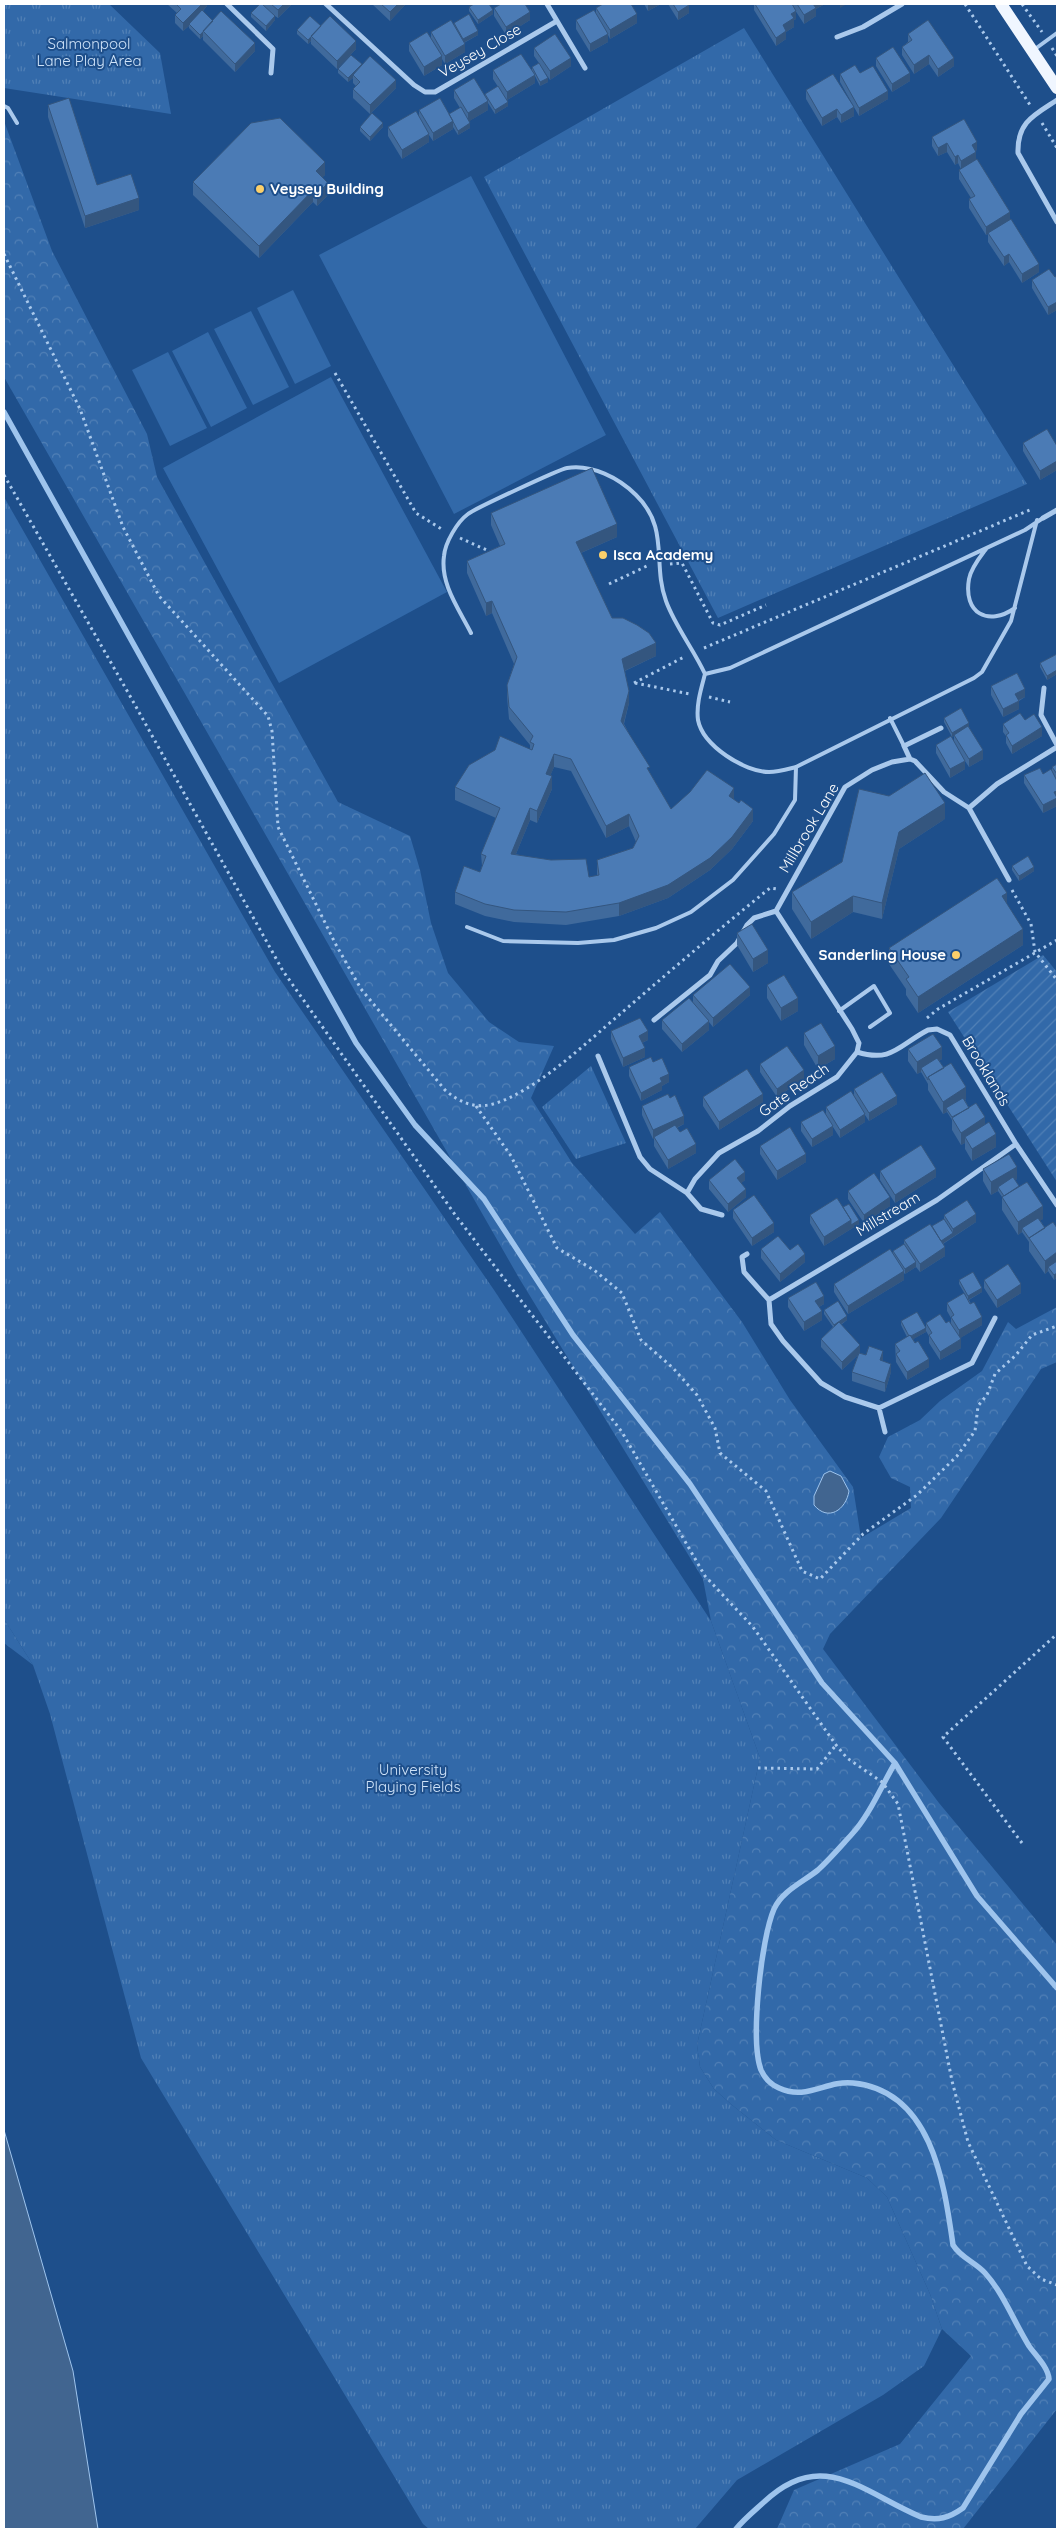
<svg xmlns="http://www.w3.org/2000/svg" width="1061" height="2533" viewBox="0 0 1061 2533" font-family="Quicksand,sans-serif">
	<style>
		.grass { fill: url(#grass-tufts) }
		.forest { fill: url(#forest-crowns) }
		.garden { fill: url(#garden-furrows) }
		.pitch { fill: #3269a9 }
		.water { fill: #416590; stroke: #9ec4ed }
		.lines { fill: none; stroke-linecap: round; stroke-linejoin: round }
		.stream { stroke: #9ec4ed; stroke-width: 5.5 }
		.path { stroke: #aac9ec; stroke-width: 3; stroke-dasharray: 2.5 4; stroke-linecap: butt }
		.service { stroke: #aac9ec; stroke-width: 4 }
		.minor { stroke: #aac9ec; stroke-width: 5 }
		.primary { stroke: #f0f6ff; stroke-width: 12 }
		.wall { fill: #406a9c; fill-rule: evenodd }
		.shaded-wall { fill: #34567f }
		.building { fill: #4b7bb5; stroke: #34567f; fill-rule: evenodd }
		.poi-dot { fill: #fbcf6a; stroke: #1e4f8b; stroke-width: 2 }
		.labels { text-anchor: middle; stroke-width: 4; stroke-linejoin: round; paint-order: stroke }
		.park-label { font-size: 15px; fill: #cfe3f9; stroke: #1e4f8b }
		.street-label { font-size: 15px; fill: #fff; stroke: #1e4f8b }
		.poi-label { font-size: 15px; font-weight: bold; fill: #fff; stroke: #1e4f8b; text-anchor: start }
	</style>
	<defs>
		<pattern id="grass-tufts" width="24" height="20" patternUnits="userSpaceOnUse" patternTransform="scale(1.25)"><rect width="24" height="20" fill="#3269a9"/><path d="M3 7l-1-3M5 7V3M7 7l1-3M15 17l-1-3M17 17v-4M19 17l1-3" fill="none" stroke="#5180b6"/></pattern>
		<pattern id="forest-crowns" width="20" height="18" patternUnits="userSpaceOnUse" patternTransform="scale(1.25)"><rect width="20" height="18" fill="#3269a9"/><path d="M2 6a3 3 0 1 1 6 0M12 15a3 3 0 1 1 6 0" fill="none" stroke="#5180b6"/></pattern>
		<pattern id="garden-furrows" width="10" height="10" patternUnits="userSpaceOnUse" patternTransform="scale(1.25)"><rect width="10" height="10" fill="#3269a9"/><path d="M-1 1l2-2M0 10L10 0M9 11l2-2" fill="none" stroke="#5180b6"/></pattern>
	</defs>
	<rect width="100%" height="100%" fill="#1e4f8b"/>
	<!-- grass -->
	<path class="grass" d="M 4,4 L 109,4 L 160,53 L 171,114 L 4,88 Z
		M 744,28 L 1027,484 L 718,618 L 484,177 Z
		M 4,497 L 275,972 L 494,1290 L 711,1621 L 760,1758 L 697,2045 L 700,2067 L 714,2089 L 732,2105 L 776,2140 L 867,2178 L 887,2197 L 930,2294 L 942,2329 L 924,2366 L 883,2395 L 737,2480 L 695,2529 L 429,2529 L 423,2524 L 141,2058 L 50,1714 L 33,1665 L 4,1619 Z
		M 591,1066 L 626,1143 L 576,1159 L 542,1107 Z"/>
	<!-- forest -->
	<path class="forest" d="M 4,121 L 52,251 L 147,434 L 157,477 L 338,802 L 410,836 L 420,870 L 431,923 L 448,973 L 489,1022 L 519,1042 L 554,1046 L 531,1098 L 572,1163 L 635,1234 L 660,1212 L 742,1322 L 790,1400 L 853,1487 L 861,1538 L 911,1508 L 910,1487 L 891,1478 L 879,1457 L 888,1437 L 920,1420 L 940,1401 L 982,1371 L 1008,1322 L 1016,1329 L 1057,1307 L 1057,1362 L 1041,1369 L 941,1518 L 830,1634 L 823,1649 L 939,1803 L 1057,1945 L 1057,2409 L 963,2529 L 777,2529 L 794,2490 L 900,2444 L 971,2356 L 942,2329 L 930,2294 L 887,2197 L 867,2178 L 776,2140 L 732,2105 L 714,2089 L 700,2067 L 697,2045 L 760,1758 L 711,1621 L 703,1579 L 519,1278 L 4,377 Z
		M 4,1619 L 33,1665 L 4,1643 Z"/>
	<!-- garden -->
	<path class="garden" d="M 1043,955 L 1057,972 L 1057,1182 L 948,1012 Z"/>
	<!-- pitch -->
	<path class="pitch" d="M 471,176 L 606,435 L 454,514 L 319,255 Z
		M 293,290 L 331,366 L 295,384 L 257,308 Z
		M 251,311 L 289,387 L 253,405 L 214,329 Z
		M 208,332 L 247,408 L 211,427 L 172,351 Z
		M 168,352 L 207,428 L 170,446 L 132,370 Z
		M 331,377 L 447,592 L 279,683 L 163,468 Z"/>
	<!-- water -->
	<path class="water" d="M 830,1471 L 841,1476 L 849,1491 C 846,1510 828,1522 814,1505 L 814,1496 L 824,1474 Z
		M 4,2130 L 73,2371 L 98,2529 L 4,2529 Z"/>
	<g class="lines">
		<!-- stream -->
		<path class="stream" d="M 4,412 L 356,1043 L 415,1125 L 484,1199 L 573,1335 L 690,1484 L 822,1683 L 895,1763 L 977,1896 L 1057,1988
			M 736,2529 C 744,2519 754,2511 764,2502 C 822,2447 862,2492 921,2517 C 938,2521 949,2518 963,2508 L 1021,2414 L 1049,2379 C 1048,2367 1036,2356 1029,2346 C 1014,2322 1004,2294 985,2273 C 975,2262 961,2258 953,2245 C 944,2183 932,2091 853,2083 C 826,2080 807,2101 779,2088 C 770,2084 765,2079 761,2070 C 750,2041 761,1939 774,1909 C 782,1891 803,1882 818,1870 C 830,1859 841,1846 852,1834 C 869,1816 882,1785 895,1763"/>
		<!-- path -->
		<path class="path" d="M 965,4 L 1030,105
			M 1022,4 L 1042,32
			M 1052,48 L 1057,56
			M 1042,123 L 1057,148
			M 4,254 L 80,409 L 123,527 L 159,596 L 268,716 L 272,731 L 278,827 L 335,943 L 361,989 L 445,1090 C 459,1102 474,1109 493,1104 C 535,1092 586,1043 619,1015 C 669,972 719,929 770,888 L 777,889
			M 335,373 L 416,513 L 443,530
			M 4,475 L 130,696 L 283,971 L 456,1216 L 622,1432 L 705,1576 L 753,1627 L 836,1745 L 847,1758 L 882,1782 L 898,1804 L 952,2081 L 968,2142 L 1027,2266 L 1041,2279 L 1057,2285
			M 460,538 L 491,552
			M 670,564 L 682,563 L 713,623 L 720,625 L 766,605
			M 609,584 L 649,565
			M 704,648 L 1032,509
			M 634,683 L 684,657
			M 635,683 L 690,694
			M 709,697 L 730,702
			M 1012,890 L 1031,924 L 1035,952 L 1057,980
			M 927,1018 L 938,1009 L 1057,940
			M 476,1106 L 511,1156 L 557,1248 L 594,1270 L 622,1293 L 641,1340 L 673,1368 L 697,1395 L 715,1428 L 720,1453 L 766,1491 L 802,1571 L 820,1579 L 863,1534 L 917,1495 L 957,1456 L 975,1431 L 978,1406 L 987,1395 L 995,1374 L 1016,1355 L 1032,1335 L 1057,1326
			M 758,1768 L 817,1769 L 836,1745
			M 1022,1843 L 943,1737 L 1057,1634"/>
		<!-- service -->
		<path class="service" d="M 1035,49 L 1057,33
			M 4,106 L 8,108 L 17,123
			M 1037,520 L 1011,621 L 982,672 L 974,678 L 796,767 C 788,769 778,772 769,772 C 745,772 703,746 698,720 C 696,705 701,689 705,674 L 730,668 L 1025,530 L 1043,518
			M 986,549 C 980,557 971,568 969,579 C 963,613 988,627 1015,608
			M 471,633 C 459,609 440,584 444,556 C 445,543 457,522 468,514 C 474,509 560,469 567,468 C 592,464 619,478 636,495 C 670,528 652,563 666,601 C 675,626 694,650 705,674
			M 890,718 L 904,746
			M 467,927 L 503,941 L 578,943 L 614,940 L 656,928 L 691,912 L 733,880 L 774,834 L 795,800 L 796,767
			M 839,1011 L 874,986 L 890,1013 L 870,1027"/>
		<!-- minor -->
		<path class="minor" d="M 227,4 L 273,49 L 271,73
			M 326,4 L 414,85 L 425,92 L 435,92 L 557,21
			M 547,4 L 585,68
			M 837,37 L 863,27 L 902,4
			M 1057,100 C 1034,115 1017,122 1018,153 L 1057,222
			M 1043,518 L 1057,510
			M 1044,688 L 1041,715 L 1057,745
			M 910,759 L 904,746 L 941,728
			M 969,808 L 997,784 L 1057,747
			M 969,808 L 1009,880
			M 654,1020 L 710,975 L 718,961 L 737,943 L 747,925 L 754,918 L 776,911
			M 857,1052 C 892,1063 899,1045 928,1030 L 937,1029 L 950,1035 L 1016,1144 L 1057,1205
			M 598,1056 L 640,1157 L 650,1169 L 687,1193 L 701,1209 L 722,1215
			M 687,1193 L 695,1179 L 719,1153 L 758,1131 L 790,1106 L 837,1077 L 857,1052 L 859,1043 L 852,1029 L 776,911 L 845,787 L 872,770 L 892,762 L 910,759 L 915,761 L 944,792 L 969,808
			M 747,1254 L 742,1257 L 744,1272 L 769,1300
			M 995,1318 L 972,1363 L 879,1408 L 845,1397 L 821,1383 L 783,1341 L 771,1324 L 769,1300 L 937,1200 L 1016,1144
			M 879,1408 L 885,1432"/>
		<!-- primary -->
		<path class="primary" d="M 1001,4 L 1057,88"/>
	</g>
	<!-- wall -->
	<path class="wall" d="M 167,4 L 207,4 L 207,6 L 203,11 L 213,21 L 255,51 L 235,72 L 203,40 L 203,36 L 200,39 L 189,28 L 189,26 L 183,31 L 175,23 L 175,15 L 177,13 Z
		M 260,4 L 292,4 L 278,18 L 275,16 L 275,20 L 266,31 L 251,17 L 251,13 Z
		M 372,4 L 406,4 L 390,21 Z
		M 644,4 L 661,4 L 648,11 Z
		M 668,4 L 689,4 L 689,13 L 678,20 Z
		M 754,4 L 825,4 L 816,9 L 816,16 L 804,24 L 793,7 L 796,19 L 794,20 L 794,27 L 786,32 L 786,39 L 776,46 L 754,10 Z
		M 469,7 L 493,14 L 478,24 L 469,11 Z
		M 494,8 L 530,20 L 506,35 L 494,16 Z
		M 596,8 L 637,23 L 610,39 L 608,35 L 608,42 L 590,52 L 576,29 L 576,20 L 596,14 Z
		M 454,23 L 478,35 L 464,43 L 465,52 L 445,64 L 442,59 L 442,65 L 424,76 L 409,51 L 409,43 L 431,39 L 431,32 L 454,25 Z
		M 321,26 L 356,49 L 337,69 L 311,44 L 311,41 L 308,44 L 297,34 L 297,30 Z
		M 908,34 L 954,66 L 938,77 L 929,64 L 914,74 L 902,55 L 902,47 L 908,42 Z
		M 534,48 L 571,66 L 550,80 L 542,68 L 548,82 L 540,86 L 535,76 L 535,83 L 507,100 L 508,106 L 495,114 L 488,103 L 488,110 L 469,121 L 470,128 L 458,135 L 453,127 L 453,129 L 433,141 L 429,135 L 429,142 L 402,159 L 388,136 L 388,127 L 419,117 L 419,110 L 449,114 L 460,108 L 454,98 L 454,90 L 485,96 L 485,94 L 506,99 L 493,79 L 493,70 L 532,70 L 532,67 L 539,63 L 534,56 Z
		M 876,58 L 910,81 L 892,92 L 876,66 Z
		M 362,64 L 396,88 L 370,114 L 353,98 L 353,89 L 356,86 L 353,83 L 353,78 L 348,82 L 338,73 L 338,69 Z
		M 860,73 L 888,99 L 859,116 L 840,82 L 840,74 Z
		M 806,90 L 854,116 L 841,123 L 837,117 L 822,126 L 806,99 Z
		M 48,105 L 97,185 L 139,210 L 85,228 L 48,117 Z
		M 360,127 L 383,127 L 370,141 L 360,131 Z
		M 932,137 L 977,150 L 975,151 L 976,160 L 1039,272 L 1022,283 L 1009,262 L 1004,266 L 988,242 L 988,234 L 986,235 L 969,208 L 969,199 L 971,198 L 959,179 L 959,170 L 961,169 L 958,163 L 955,165 L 947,152 L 938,156 L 932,146 Z
		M 325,175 L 322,177 L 328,195 L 317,206 L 313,202 L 259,258 L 193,195 L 193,182 Z
		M 1057,276 L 1057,310 L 1048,315 L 1032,288 L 1032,280 L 1055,277 Z
		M 1023,443 L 1057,446 L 1057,470 L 1040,480 L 1023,451 Z
		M 491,513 L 617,537 L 581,553 L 612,618 L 656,656 L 625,671 L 629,703 L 624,724 L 650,773 L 671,809 L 734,800 L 753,821 L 732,849 L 710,870 L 668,898 L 619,916 L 566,925 L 514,922 L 485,916 L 455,904 L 455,892 L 480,872 L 482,866 L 481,854 L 496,818 L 455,800 L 455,787 L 530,749 L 530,745 L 509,719 L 507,697 L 507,685 L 514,664 L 492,613 L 486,616 L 467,573 L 467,561 L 500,546 L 491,525 ZM 554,767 L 571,771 L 606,838 L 629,826 L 636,842 L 633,848 L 597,860 L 597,876 L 589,877 L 516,854 L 530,820 L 537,823 L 552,789 L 550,776 Z
		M 1057,654 L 1057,674 L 1047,680 L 1040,667 L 1040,663 Z
		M 991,686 L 1025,697 L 1019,701 L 1019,709 L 1003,717 L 991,695 Z
		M 944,718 L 969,727 L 983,759 L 969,767 L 965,761 L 965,769 L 950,778 L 936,753 L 936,745 L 954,742 L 954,736 L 952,737 L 944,722 Z
		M 1025,720 L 1042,736 L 1012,754 L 1006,743 L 1006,736 L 1003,732 L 1003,724 Z
		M 1057,764 L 1057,806 L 1043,813 L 1024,783 L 1024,775 L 1043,774 L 1052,772 L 1052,767 Z
		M 945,819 L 899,849 L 882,919 L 853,912 L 811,939 L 792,909 L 792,892 Z
		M 1012,866 L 1034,871 L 1019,881 L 1012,870 Z
		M 1007,905 L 1023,945 L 918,1013 L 906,995 L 906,989 L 889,964 L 889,948 Z
		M 737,933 L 768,963 L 753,972 L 737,945 Z
		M 767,985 L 798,1011 L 781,1021 L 767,998 Z
		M 693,995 L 750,995 L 713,1027 L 709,1022 L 709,1030 L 682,1052 L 662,1029 L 662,1020 L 693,1002 Z
		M 611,1031 L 648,1040 L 642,1043 L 645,1057 L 623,1067 L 611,1039 Z
		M 804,1033 L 835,1059 L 818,1069 L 804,1045 Z
		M 908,1049 L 942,1059 L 939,1061 L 966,1099 L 965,1100 L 969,1108 L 985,1125 L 996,1147 L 972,1161 L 965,1149 L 965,1143 L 961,1145 L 952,1130 L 952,1120 L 947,1112 L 943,1114 L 928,1090 L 928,1084 L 921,1072 L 917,1074 L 908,1061 Z
		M 760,1064 L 804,1079 L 777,1097 L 760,1072 Z
		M 629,1067 L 669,1082 L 662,1086 L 662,1090 L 641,1101 L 629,1076 Z
		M 854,1089 L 897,1104 L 869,1121 L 865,1115 L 865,1122 L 840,1138 L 833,1127 L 833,1135 L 812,1147 L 801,1131 L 801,1122 L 826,1114 L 826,1107 L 854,1097 Z
		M 703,1097 L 763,1102 L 719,1130 L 703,1106 Z
		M 642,1106 L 684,1124 L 677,1128 L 680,1132 L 696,1153 L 668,1169 L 654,1146 L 654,1138 L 653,1139 L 642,1115 Z
		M 760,1146 L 806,1162 L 777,1180 L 760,1154 Z
		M 983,1169 L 1017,1179 L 1015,1180 L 1043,1219 L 1040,1220 L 1045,1228 L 1057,1228 L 1057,1277 L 1054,1280 L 1048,1271 L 1045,1274 L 1029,1251 L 1029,1242 L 1022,1232 L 1018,1235 L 1002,1210 L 1002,1197 L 998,1191 L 991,1195 L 983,1181 Z
		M 880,1171 L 936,1177 L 895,1203 L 880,1180 Z
		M 709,1180 L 745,1180 L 741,1183 L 746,1197 L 728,1212 L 709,1189 Z
		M 848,1191 L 890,1206 L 864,1223 L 848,1199 Z
		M 843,1208 L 859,1224 L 824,1246 L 810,1223 L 810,1215 Z
		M 733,1210 L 774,1232 L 752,1246 L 733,1218 Z
		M 944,1215 L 976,1222 L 943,1244 L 945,1256 L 920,1272 L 916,1267 L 905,1274 L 904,1273 L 904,1280 L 848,1314 L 834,1292 L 834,1284 L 893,1253 L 893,1251 L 904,1244 L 904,1240 L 932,1226 L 944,1219 Z
		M 761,1249 L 790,1250 L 805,1262 L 780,1282 L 761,1258 Z
		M 959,1280 L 982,1292 L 969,1300 L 982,1325 L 960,1338 L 961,1348 L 940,1360 L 929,1343 L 929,1336 L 926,1331 L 926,1323 L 951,1324 L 951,1318 L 947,1311 L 947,1303 L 966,1296 L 959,1284 Z
		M 984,1280 L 1021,1293 L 997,1308 L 984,1288 Z
		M 788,1298 L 824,1304 L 819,1307 L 822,1320 L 804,1331 L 788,1307 Z
		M 824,1310 L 847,1320 L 841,1325 L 860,1353 L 883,1359 L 882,1361 L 891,1372 L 885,1392 L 852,1381 L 852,1372 L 858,1355 L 842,1370 L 821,1347 L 821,1339 L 833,1327 L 824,1314 Z
		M 901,1321 L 926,1332 L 913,1339 L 929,1367 L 907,1380 L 896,1362 L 895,1344 L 907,1337 L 901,1325 Z"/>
	<!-- shaded-wall -->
	<path class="shaded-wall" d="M 202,4 L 207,4 L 207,6 L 190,25 L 189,24 L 189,26 L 183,31 L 183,23 Z
		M 284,4 L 292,4 L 278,18 L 278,10 Z
		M 398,4 L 406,4 L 390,21 L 390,12 Z
		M 648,4 L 661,4 L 648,11 Z
		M 813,4 L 825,4 L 816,9 L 816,16 L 804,24 L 804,15 Z
		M 840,4 L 847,4 L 840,8 Z
		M 689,5 L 689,13 L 678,20 L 678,12 Z
		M 493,10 L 493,14 L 478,24 L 478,20 Z
		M 796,11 L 796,19 L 794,20 L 794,27 L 786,32 L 786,39 L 776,46 L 776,38 L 783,25 L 791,14 Z
		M 530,12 L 530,20 L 506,35 L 506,27 Z
		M 637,14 L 637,23 L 610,39 L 610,30 Z
		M 275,16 L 275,20 L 266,31 L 266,26 Z
		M 203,31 L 203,36 L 200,39 L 200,35 Z
		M 478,31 L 478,35 L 463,43 L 463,39 Z
		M 608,34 L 608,42 L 590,52 L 590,44 Z
		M 311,37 L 311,41 L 308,44 L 308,40 Z
		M 356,41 L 356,49 L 337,69 L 337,61 Z
		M 255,43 L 255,51 L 235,72 L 235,64 Z
		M 465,44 L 465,52 L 445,64 L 445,56 Z
		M 929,55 L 929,64 L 914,74 L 914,65 Z
		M 442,56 L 442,65 L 424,76 L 424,67 Z
		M 571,58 L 571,66 L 550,80 L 550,71 Z
		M 954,58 L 954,66 L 938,77 L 938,69 Z
		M 362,64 L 353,75 L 353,78 L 348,82 L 348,78 Z
		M 910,73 L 910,81 L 892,92 L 892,84 Z
		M 535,75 L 535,83 L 507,100 L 507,92 Z
		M 548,78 L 548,82 L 540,86 L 540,82 Z
		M 396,80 L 396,88 L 370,114 L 370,105 Z
		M 888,91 L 888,99 L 859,116 L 859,108 Z
		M 488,101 L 488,110 L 468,122 L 468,113 Z
		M 508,102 L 508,106 L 495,114 L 495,110 Z
		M 854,107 L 854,116 L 841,123 L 841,115 Z
		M 837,109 L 837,117 L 822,126 L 822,118 Z
		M 453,121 L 453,129 L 433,141 L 433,133 Z
		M 383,123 L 383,127 L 370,141 L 370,137 Z
		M 470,123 L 470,128 L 458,135 L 458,131 Z
		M 429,134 L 429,142 L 402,159 L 402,150 Z
		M 977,142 L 977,150 L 972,153 L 972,145 Z
		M 947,143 L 947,152 L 938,156 L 938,148 Z
		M 976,152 L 976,160 L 961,169 L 961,161 Z
		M 958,155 L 958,163 L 955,165 L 955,157 Z
		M 325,162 L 325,175 L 316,184 L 316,171 Z
		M 328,183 L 328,195 L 317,206 L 317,194 Z
		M 313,190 L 313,202 L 259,258 L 259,246 Z
		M 139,198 L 139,210 L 85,228 L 85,216 Z
		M 1010,212 L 1010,221 L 986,235 L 986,227 Z
		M 1009,254 L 1009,262 L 1004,266 L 1004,257 Z
		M 1039,264 L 1039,272 L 1022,283 L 1022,274 Z
		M 1057,302 L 1057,310 L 1048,315 L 1048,307 Z
		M 1057,461 L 1057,470 L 1040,480 L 1040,471 Z
		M 617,524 L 617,537 L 576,555 L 576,542 Z
		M 492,601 L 492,613 L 486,616 L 486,603 Z
		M 656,643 L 656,656 L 622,672 L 622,659 Z
		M 1057,670 L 1057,674 L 1047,680 L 1047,676 Z
		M 1025,689 L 1025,697 L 1015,702 L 1015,694 Z
		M 629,691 L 629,703 L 621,733 L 621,721 Z
		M 1019,701 L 1019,709 L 1003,717 L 1003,709 Z
		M 969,723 L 969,727 L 952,737 L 952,733 Z
		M 1042,727 L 1042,736 L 1012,754 L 1012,746 Z
		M 983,750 L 983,759 L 969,767 L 969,759 Z
		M 554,754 L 554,767 L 546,786 L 546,774 Z
		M 965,761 L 965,769 L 950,778 L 950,769 Z
		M 552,776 L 552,789 L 537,823 L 537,811 Z
		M 734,788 L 734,800 L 729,796 Z
		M 1057,791 L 1057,806 L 1043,813 L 1043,805 L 1054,792 Z
		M 945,803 L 945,819 L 899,849 L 882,919 L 882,903 L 899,832 Z
		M 530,808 L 530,820 L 511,866 L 511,854 Z
		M 753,809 L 753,821 L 732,849 L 710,870 L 668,898 L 619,916 L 619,903 Z
		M 629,814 L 629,826 L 606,838 L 606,826 Z
		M 1034,867 L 1034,871 L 1019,881 L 1019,876 Z
		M 1007,893 L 1007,909 L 1002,896 Z
		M 853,896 L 853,912 L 811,939 L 811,922 Z
		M 1023,929 L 1023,945 L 918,1013 L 918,997 Z
		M 768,950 L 768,963 L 753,972 L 753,959 Z
		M 750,987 L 750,995 L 713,1027 L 713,1018 Z
		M 798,998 L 798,1011 L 781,1021 L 781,1008 Z
		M 709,1021 L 709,1030 L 682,1052 L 682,1044 Z
		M 648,1031 L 648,1040 L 639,1044 L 639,1036 Z
		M 835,1046 L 835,1059 L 818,1069 L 818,1056 Z
		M 942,1047 L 942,1059 L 922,1071 L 921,1068 L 921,1072 L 917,1074 L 917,1062 Z
		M 645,1048 L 645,1057 L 623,1067 L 623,1058 Z
		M 804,1070 L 804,1079 L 777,1097 L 777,1089 Z
		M 669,1074 L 669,1082 L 662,1086 L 662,1090 L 641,1101 L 641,1093 L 660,1078 Z
		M 966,1087 L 966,1099 L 948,1111 L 946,1108 L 947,1112 L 943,1114 L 943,1102 Z
		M 763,1094 L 763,1102 L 719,1130 L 719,1122 Z
		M 897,1096 L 897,1104 L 869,1121 L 869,1113 Z
		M 865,1114 L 865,1122 L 840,1138 L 840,1130 Z
		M 684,1116 L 684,1124 L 653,1139 L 653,1130 Z
		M 985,1117 L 985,1130 L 965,1137 L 965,1143 L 961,1145 L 961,1133 Z
		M 833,1126 L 833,1135 L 812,1147 L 812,1139 Z
		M 996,1134 L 996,1147 L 972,1161 L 972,1149 Z
		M 696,1144 L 696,1153 L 668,1169 L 668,1160 Z
		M 806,1154 L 806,1162 L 777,1180 L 777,1171 Z
		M 1017,1167 L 1017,1179 L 1000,1190 L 998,1187 L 998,1191 L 991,1195 L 991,1182 Z
		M 936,1169 L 936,1177 L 895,1203 L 895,1195 Z
		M 745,1172 L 745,1180 L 737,1187 L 737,1178 Z
		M 746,1189 L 746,1197 L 728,1212 L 728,1204 Z
		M 890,1197 L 890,1206 L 864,1223 L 864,1215 Z
		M 1043,1206 L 1043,1219 L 1024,1231 L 1022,1228 L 1022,1232 L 1018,1235 L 1018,1222 Z
		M 976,1214 L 976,1222 L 939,1246 L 939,1242 L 953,1233 L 953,1229 Z
		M 851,1220 L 859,1220 L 859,1224 L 824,1246 L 824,1237 Z
		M 774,1223 L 774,1232 L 752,1246 L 752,1238 Z
		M 945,1247 L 945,1256 L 920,1272 L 920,1264 Z
		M 1057,1252 L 1057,1265 L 1048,1267 L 1048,1271 L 1045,1274 L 1045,1261 Z
		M 805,1254 L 805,1262 L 780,1282 L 780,1274 Z
		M 916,1262 L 916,1267 L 905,1274 L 905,1269 Z
		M 904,1271 L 904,1280 L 848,1314 L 848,1306 Z
		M 1057,1273 L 1057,1277 L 1054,1280 L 1054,1275 Z
		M 1021,1284 L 1021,1293 L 997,1308 L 997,1300 Z
		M 982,1288 L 982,1292 L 968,1300 L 968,1296 Z
		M 824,1296 L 824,1304 L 815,1309 L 815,1301 Z
		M 822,1311 L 822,1320 L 804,1331 L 804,1322 Z
		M 847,1316 L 847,1320 L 834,1329 L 834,1325 Z
		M 982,1317 L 982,1325 L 959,1339 L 959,1330 Z
		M 926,1328 L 926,1332 L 910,1341 L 910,1337 Z
		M 961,1339 L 961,1348 L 940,1360 L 940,1352 Z
		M 860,1345 L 860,1353 L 842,1370 L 842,1362 Z
		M 883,1351 L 883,1359 L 880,1368 L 880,1360 Z
		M 929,1359 L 929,1367 L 907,1380 L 907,1372 Z
		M 891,1364 L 891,1372 L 885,1392 L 885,1383 Z"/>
	<!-- building -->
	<path class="building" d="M 176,4 L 202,4 L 183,23 L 175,15 L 181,9 Z
		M 260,4 L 262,4 L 275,16 L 266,26 L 251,13 Z
		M 271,4 L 284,4 L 278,10 Z
		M 381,4 L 398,4 L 390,12 Z
		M 474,4 L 489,4 L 493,10 L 478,20 L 469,7 Z
		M 501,4 L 525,4 L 530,12 L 506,27 L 494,8 Z
		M 603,4 L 631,4 L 637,14 L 610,30 L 596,8 Z
		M 673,4 L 689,4 L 689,5 L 678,12 Z
		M 755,4 L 792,4 L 796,11 L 791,14 L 794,18 L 783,25 L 786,31 L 776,38 Z
		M 797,4 L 813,4 L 816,8 L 804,15 Z
		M 202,10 L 213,21 L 200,35 L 189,24 Z
		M 594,10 L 608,34 L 590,44 L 576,20 Z
		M 221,11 L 255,43 L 235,64 L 203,31 Z
		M 469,14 L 478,31 L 463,39 L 454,23 Z
		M 310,16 L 321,26 L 308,40 L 297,30 Z
		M 330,16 L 356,41 L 337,61 L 311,36 Z
		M 451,20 L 465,44 L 445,56 L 431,32 Z
		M 928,20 L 954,58 L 938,69 L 929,55 L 914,65 L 902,47 L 912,40 L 908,34 Z
		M 427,32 L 442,56 L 424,67 L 409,43 Z
		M 555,34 L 571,58 L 550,71 L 534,48 Z
		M 893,47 L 910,73 L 892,84 L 876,58 Z
		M 521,54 L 535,75 L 507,92 L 493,70 Z
		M 351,55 L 362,64 L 348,78 L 338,69 Z
		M 370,56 L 396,80 L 370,105 L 353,89 L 360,82 L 353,75 Z
		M 539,63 L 548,78 L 540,82 L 532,67 Z
		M 855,65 L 860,73 L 873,66 L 888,91 L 859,108 L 840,74 Z
		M 833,74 L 854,107 L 841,115 L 837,109 L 822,118 L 806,90 Z
		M 474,78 L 488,101 L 468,113 L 454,90 Z
		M 498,86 L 508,102 L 495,110 L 485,94 Z
		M 69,98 L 97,185 L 131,174 L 139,198 L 85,216 L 48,105 Z
		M 440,98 L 453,121 L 433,133 L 419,110 Z
		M 461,107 L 470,123 L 458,131 L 449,114 Z
		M 416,111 L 429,134 L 402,150 L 388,127 Z
		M 372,113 L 383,123 L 370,137 L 360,127 Z
		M 280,118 L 325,162 L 316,171 L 328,183 L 317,194 L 313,190 L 259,246 L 193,182 L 251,123 Z
		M 964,119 L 977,142 L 972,145 L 976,152 L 961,161 L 958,155 L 955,157 L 947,143 L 938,148 L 932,137 Z
		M 977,159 L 1010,212 L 986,227 L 969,199 L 975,196 L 959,170 Z
		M 1011,219 L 1039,264 L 1022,274 L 1009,254 L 1004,257 L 988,233 Z
		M 1049,269 L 1055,277 L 1057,276 L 1057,302 L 1048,307 L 1032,280 Z
		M 1047,429 L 1057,446 L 1057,461 L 1040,471 L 1023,443 Z
		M 592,468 L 617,524 L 576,542 L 612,618 L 623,618 L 637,625 L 649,633 L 656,643 L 622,659 L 629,691 L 621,721 L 650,767 L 647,768 L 671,809 L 690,792 L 707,770 L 734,788 L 729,796 L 739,803 L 741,800 L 753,809 L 732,837 L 710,858 L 668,885 L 619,903 L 566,912 L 514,910 L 485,904 L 455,892 L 464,866 L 480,872 L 486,856 L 481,854 L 500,808 L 455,787 L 469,765 L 495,750 L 500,736 L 532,750 L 534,744 L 530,742 L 533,736 L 509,707 L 507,685 L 517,657 L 492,601 L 486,603 L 467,561 L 505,544 L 491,513 ZM 554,754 L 571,759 L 606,826 L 629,814 L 639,836 L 633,848 L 597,860 L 599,875 L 589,877 L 586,859 L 551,860 L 511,854 L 530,808 L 537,811 L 552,776 L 546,774 Z
		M 1057,654 L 1057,670 L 1047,676 L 1040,663 Z
		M 1017,673 L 1025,689 L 1015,694 L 1019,701 L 1003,709 L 991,686 Z
		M 961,708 L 969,723 L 952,733 L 944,718 Z
		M 1020,713 L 1025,720 L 1034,714 L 1042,727 L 1012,746 L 1006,735 L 1009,733 L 1003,724 Z
		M 968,726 L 983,750 L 969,759 L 954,735 Z
		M 951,736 L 965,761 L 950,769 L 936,745 Z
		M 1057,764 L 1057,774 L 1052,767 Z
		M 1040,768 L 1043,774 L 1051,769 L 1057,781 L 1057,791 L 1054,792 L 1057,798 L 1043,805 L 1024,775 Z
		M 925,773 L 945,803 L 899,832 L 882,903 L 853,896 L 811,922 L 792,892 L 842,862 L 859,789 L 889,796 Z
		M 1028,856 L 1034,867 L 1019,876 L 1012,866 Z
		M 997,878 L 1007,893 L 1002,896 L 1023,929 L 918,997 L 906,979 L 909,977 L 889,948 Z
		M 752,924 L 768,950 L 753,959 L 737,933 Z
		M 730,964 L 750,987 L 713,1018 L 693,995 Z
		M 784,975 L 798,998 L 781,1008 L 767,985 Z
		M 689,998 L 709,1021 L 682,1044 L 662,1020 Z
		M 640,1018 L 648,1031 L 639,1036 L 645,1048 L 623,1058 L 611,1031 Z
		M 821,1023 L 835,1046 L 818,1056 L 804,1033 Z
		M 933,1034 L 942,1047 L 917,1062 L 908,1049 Z
		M 787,1046 L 804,1070 L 777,1089 L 760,1064 Z
		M 651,1057 L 653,1062 L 662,1058 L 669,1074 L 660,1078 L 662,1082 L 641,1093 L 629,1067 Z
		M 937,1058 L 944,1068 L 928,1077 L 928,1080 L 921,1068 Z
		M 951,1063 L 966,1087 L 943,1102 L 928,1077 Z
		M 747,1069 L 763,1094 L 719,1122 L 703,1097 Z
		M 882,1072 L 897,1096 L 869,1113 L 854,1089 Z
		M 851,1091 L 865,1114 L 840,1130 L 826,1107 Z
		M 668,1094 L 670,1098 L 675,1095 L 684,1116 L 653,1130 L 642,1106 Z
		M 963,1098 L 969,1108 L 952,1117 L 946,1108 Z
		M 976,1103 L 985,1117 L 961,1133 L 952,1118 Z
		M 823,1110 L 833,1126 L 812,1139 L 801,1122 Z
		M 989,1122 L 996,1134 L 972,1149 L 965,1137 Z
		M 675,1125 L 680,1132 L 687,1128 L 696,1144 L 668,1160 L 654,1137 Z
		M 790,1127 L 806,1154 L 777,1171 L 760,1146 Z
		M 921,1145 L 936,1169 L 895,1195 L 880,1171 Z
		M 1009,1154 L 1017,1167 L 991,1182 L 983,1169 Z
		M 735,1159 L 745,1172 L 737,1178 L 746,1189 L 728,1204 L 709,1180 Z
		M 874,1173 L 890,1197 L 864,1215 L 848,1191 Z
		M 1013,1177 L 1019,1186 L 1004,1196 L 998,1187 Z
		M 1027,1182 L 1043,1206 L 1018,1222 L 1002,1197 Z
		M 754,1195 L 774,1223 L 752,1238 L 733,1210 Z
		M 837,1198 L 851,1220 L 824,1237 L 810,1215 Z
		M 967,1200 L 976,1214 L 953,1229 L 944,1215 Z
		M 849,1204 L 859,1220 L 851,1225 L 851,1220 L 843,1207 Z
		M 1038,1218 L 1045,1228 L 1029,1238 L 1022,1228 Z
		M 944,1219 L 953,1233 L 941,1241 L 932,1226 Z
		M 1053,1222 L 1057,1228 L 1057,1252 L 1045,1261 L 1029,1238 Z
		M 930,1224 L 945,1247 L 920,1264 L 904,1240 Z
		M 778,1236 L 790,1250 L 798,1244 L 805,1254 L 780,1274 L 761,1249 Z
		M 904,1244 L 916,1262 L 905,1269 L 893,1251 Z
		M 890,1249 L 904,1271 L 848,1306 L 834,1284 Z
		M 1057,1261 L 1057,1273 L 1054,1275 L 1048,1267 Z
		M 1008,1264 L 1021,1284 L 997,1300 L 984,1280 Z
		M 973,1272 L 982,1288 L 968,1296 L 959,1280 Z
		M 816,1282 L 824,1296 L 815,1301 L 822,1311 L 804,1322 L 788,1298 Z
		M 964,1293 L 970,1304 L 974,1302 L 982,1317 L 959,1330 L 951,1317 L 954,1315 L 947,1303 Z
		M 838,1301 L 847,1316 L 834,1325 L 824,1310 Z
		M 917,1312 L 926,1328 L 911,1336 L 910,1335 L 909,1336 L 901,1321 Z
		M 940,1314 L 946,1323 L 949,1321 L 961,1339 L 940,1352 L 929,1335 L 932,1333 L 926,1323 Z
		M 839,1322 L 860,1345 L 842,1362 L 821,1339 Z
		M 910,1335 L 915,1343 L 918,1341 L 929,1359 L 907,1372 L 896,1354 L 900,1351 L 895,1344 Z
		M 869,1346 L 883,1351 L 880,1360 L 891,1364 L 885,1383 L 852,1372 L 859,1353 L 866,1355 Z"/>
	<!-- markers -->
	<g class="poi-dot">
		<circle cx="260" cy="189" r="5"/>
		<circle cx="603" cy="555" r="5"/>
		<circle cx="956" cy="955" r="5"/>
	</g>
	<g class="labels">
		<!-- park labels -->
		<g class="park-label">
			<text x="89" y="49">Salmonpool<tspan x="89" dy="17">Lane Play Area</tspan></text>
			<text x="413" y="1775">University<tspan x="413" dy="17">Playing Fields</tspan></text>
		</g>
		<!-- street labels -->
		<g class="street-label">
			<text transform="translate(480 51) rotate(-30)" y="5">Veysey Close</text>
			<text transform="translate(809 828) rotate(-59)" y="5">Millbrook Lane</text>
			<text transform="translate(986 1071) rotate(59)" y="5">Brooklands</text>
			<text transform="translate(794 1090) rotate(-35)" y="5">Gate Reach</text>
			<text transform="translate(888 1214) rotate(-31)" y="5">Millstream</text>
		</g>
		<!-- poi labels -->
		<g class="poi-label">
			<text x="270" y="194">Veysey Building</text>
			<text x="613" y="560">Isca Academy</text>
			<text x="946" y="960" text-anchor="end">Sanderling House</text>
		</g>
	</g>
	<!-- border -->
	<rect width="1061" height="2533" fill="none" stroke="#ffffff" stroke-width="10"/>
</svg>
